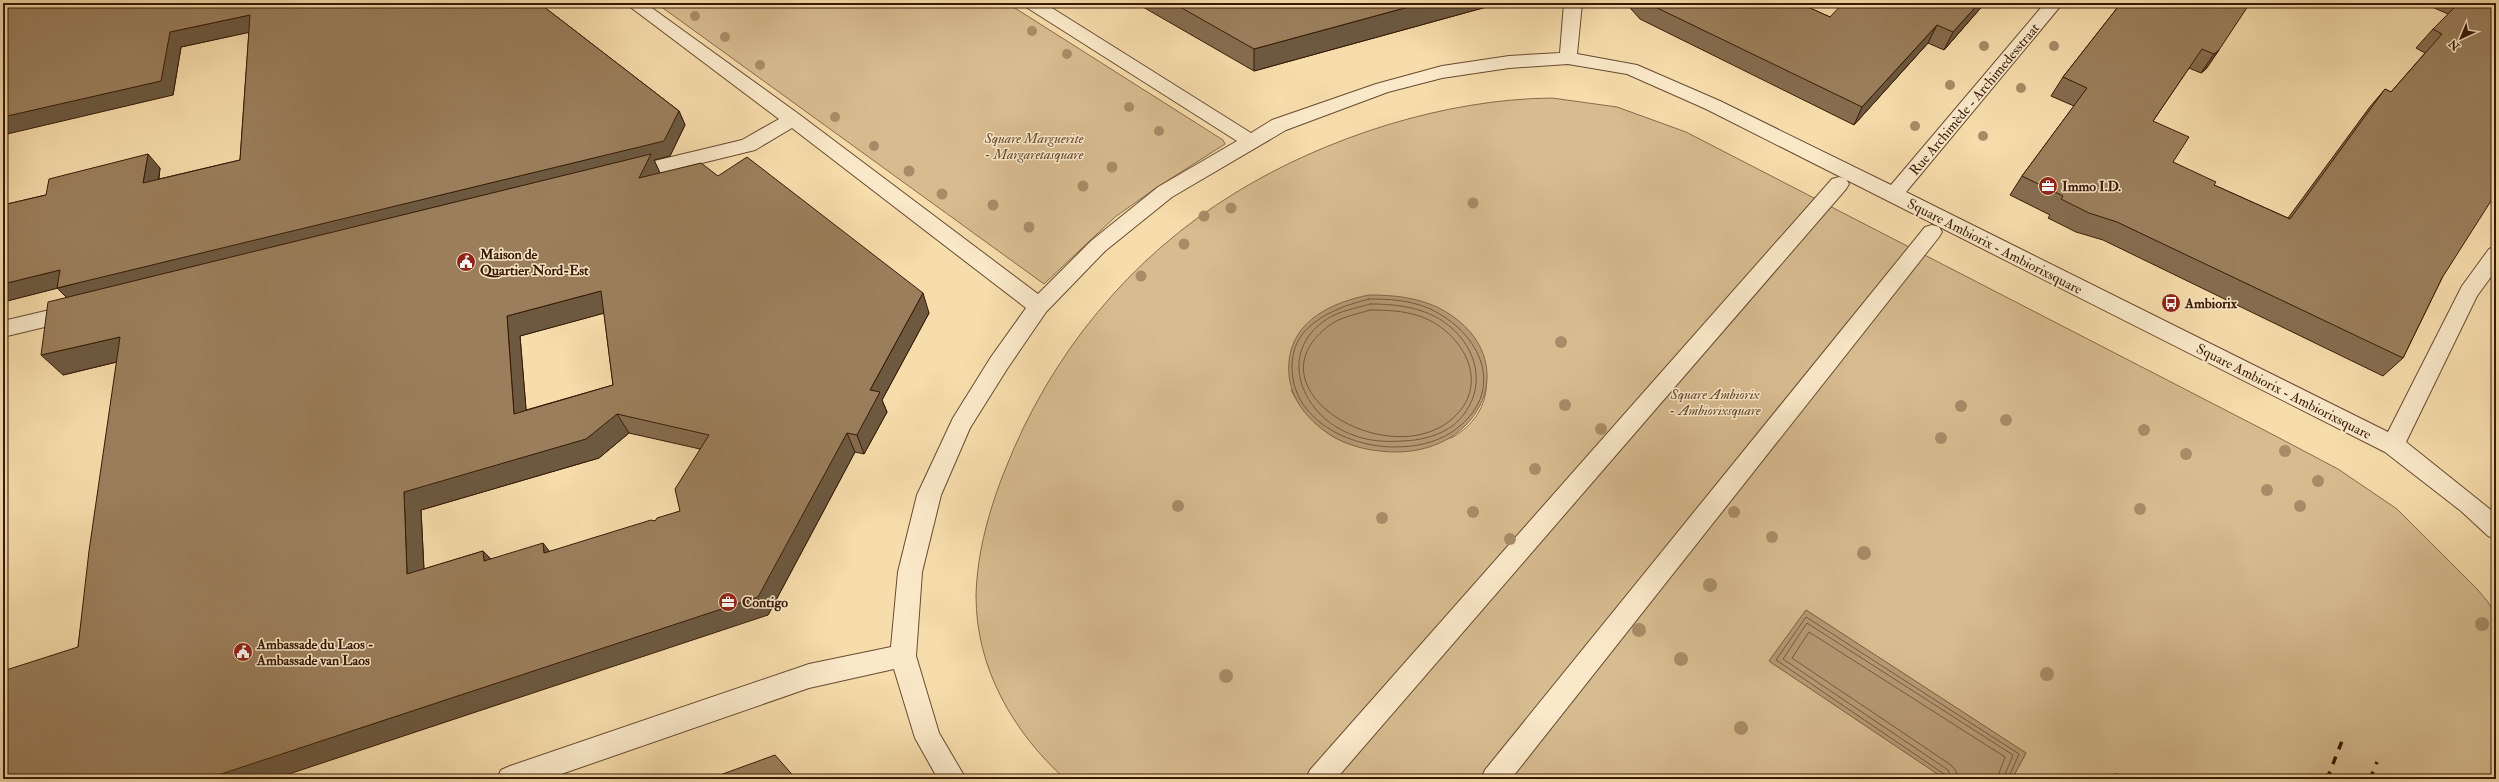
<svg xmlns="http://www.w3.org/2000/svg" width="2499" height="782" viewBox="0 0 2499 782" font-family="'IM FELL Double Pica',serif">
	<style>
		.green { fill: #d7bc90; stroke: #886a4b; fill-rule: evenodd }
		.water { fill: #b69a74; stroke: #846648 }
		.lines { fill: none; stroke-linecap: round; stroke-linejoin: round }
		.shore { stroke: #775a3d; stroke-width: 1 }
		.pedestrian-casing { stroke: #684a30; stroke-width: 2 }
		.minor-casing { stroke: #684a30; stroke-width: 2 }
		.pedestrian { fill: #fae9c9; fill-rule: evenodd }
		.minor { fill: #fae9c9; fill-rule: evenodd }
		.rail { stroke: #381906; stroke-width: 3.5; stroke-dasharray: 8 8; stroke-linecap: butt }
		.tree { fill: #a88c67 }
		.wall { fill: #856d4f; stroke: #381906; fill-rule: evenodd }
		.shaded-wall { fill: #6c5940; stroke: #381906 }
		.building { fill: #9b7f5c; stroke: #381906; fill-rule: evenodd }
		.labels { text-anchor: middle; stroke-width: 3; stroke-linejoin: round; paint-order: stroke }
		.street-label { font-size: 14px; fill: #381906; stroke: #fae9c9 }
		.park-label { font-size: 14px; font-style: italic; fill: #684a2f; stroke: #fae9c9 }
		.poi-label { font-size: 14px; font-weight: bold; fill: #381906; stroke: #fae9c9; text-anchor: start }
	</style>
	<rect width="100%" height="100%" fill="#f7ddac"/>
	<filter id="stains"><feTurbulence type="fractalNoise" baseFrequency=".005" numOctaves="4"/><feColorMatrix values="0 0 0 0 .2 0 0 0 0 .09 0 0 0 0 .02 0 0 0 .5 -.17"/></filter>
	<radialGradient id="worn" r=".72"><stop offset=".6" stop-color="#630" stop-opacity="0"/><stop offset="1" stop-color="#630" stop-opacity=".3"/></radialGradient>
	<!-- green -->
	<path class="green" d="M 656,3 L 1007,3 L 1223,140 L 1225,144 L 1156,188 L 1115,217 L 1044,284 Z
		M 1552,98 L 1617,107 L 1686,132 L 2266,431 L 2338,469 L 2397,509 L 2477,589 L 2488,602 L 2496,617 L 2496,779 L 2124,779 L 2115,773 L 2112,779 L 2012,779 L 2026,753 L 1806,610 L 1769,661 L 1945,779 L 1065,779 C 1013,732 976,668 976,596 C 977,553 989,510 1005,470 C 1050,355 1130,257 1235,193 C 1326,137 1445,99 1552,98 ZM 1471,334 C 1494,370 1494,413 1453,437 C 1446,441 1409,442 1399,443 C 1387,444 1368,450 1356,446 C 1326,438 1305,417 1291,390 Z"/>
	<!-- water -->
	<path class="water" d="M 1369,295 C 1392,295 1415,297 1437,307 C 1524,350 1489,450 1398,452 C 1373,452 1347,447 1326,432 C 1302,415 1286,391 1289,361 C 1293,320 1333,302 1369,295 Z
		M 1806,610 L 2026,753 L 2012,779 L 1945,779 L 1769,661 Z"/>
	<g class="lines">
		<!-- shore -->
		<path class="shore" d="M 1369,299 C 1389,299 1409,300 1428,308 C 1482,332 1509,393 1452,432 C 1435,443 1415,447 1395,447 C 1349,447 1292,420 1292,367 C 1292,353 1296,341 1305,331 C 1322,313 1346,305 1369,299 Z
			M 1370,304 C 1391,304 1413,306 1432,315 C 1470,333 1491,378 1464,414 C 1453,430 1434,437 1415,440 C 1393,442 1374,443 1353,435 C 1302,417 1275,353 1327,319 C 1339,311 1357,308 1370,304 Z
			M 1370,310 C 1390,310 1411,311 1429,320 C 1463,337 1487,379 1459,412 C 1399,481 1241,390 1330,325 C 1340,317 1358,314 1370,310 Z
			M 1946,779 L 1944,774 L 1776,660 L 1806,617 L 2019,754 L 2008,779
			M 1952,779 L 1948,770 L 1783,659 L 1807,623 L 2013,755 L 2003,779
			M 1958,779 L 1956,771 L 1951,765 L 1792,658 L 1809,632 L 2005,757 L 1997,779"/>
		<defs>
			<path id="pedestrian" d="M 1839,177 L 1846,179 L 1849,184 L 1846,189 L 1336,779 L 1306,779 L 1310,770 L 1832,179 Z
				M 1932,225 L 1939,227 L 1942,232 L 1939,237 L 1511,779 L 1481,779 L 1485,770 L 1925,227 Z"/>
			<path id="minor" d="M 625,3 L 645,3 L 800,115 L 1038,294 L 1091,241 L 1158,187 L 1237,141 L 1026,7 L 1023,3 L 1044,3 L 1251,133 L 1272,120 L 1376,84 L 1442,66 L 1509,56 L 1560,53 L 1564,3 L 1582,3 L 1577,54 L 1637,65 L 1720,101 L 1891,185 L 2045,3 L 2063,3 L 1906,192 L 2388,432 L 2462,286 L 2489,249 L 2496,246 L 2496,270 L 2477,296 L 2406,442 L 2496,514 L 2496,539 L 2488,536 L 2461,511 L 2385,452 L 1706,109 L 1627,74 L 1568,64 L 1509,68 L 1442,78 L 1388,92 L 1286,130 L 1172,197 L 1105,251 L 1046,312 L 1007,369 L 970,428 L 941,495 L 922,572 L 916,656 L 939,733 L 966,779 L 938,779 L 915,738 L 894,669 L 809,688 L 547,779 L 497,779 L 501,770 L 510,766 L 809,664 L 891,647 L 898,572 L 917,495 L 953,418 L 991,357 L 1026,308 L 792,128 L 755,150 L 628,181 L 621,179 L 618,174 L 621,169 L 742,140 L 779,119 Z
				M 75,304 L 82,306 L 86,312 L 82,318 L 3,337 L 3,321 Z"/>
		</defs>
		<!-- pedestrian casing -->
		<use href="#pedestrian" class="pedestrian-casing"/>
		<!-- minor casing -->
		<use href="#minor" class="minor-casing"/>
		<!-- pedestrian -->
		<use href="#pedestrian" class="pedestrian"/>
		<!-- minor -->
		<use href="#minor" class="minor"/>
		<!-- rail -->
		<path class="rail" d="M 2327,779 L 2342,741
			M 2370,779 L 2377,762"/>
	</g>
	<!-- trees -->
	<g class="tree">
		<circle cx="695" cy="16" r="5"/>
		<circle cx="1032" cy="31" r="5"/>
		<circle cx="725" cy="37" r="5"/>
		<circle cx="1984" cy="46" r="5"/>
		<circle cx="2054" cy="46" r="5"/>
		<circle cx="1067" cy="54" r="5"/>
		<circle cx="760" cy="65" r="5"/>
		<circle cx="1950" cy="85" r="5"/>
		<circle cx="2021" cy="88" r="5"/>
		<circle cx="1129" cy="107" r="5"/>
		<circle cx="835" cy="117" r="5"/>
		<circle cx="1915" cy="126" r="5"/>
		<circle cx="1159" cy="131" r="5"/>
		<circle cx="1983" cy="136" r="5"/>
		<circle cx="874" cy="146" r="5"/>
		<circle cx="1112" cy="167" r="5.5"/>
		<circle cx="909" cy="171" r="5.5"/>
		<circle cx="1083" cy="186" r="5.5"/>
		<circle cx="942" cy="194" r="5.5"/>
		<circle cx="1473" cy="203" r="5.5"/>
		<circle cx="993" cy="205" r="5.5"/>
		<circle cx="1231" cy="208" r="5.5"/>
		<circle cx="1204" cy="216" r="5.5"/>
		<circle cx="1029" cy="227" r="5.5"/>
		<circle cx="1184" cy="244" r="5.5"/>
		<circle cx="1141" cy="276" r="5.5"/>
		<circle cx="1561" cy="342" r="6"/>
		<circle cx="1565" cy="405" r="6"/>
		<circle cx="1961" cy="406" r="6"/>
		<circle cx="2006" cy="420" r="6"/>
		<circle cx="1601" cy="429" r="6"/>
		<circle cx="2144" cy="430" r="6"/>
		<circle cx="1941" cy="438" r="6"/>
		<circle cx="2285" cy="451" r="6"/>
		<circle cx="2186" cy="454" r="6"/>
		<circle cx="1535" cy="469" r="6"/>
		<circle cx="2318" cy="481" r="6"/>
		<circle cx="2267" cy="490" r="6"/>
		<circle cx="1178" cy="506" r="6"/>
		<circle cx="2300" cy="506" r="6"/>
		<circle cx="2140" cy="509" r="6"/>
		<circle cx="1473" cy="512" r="6"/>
		<circle cx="1734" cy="512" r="6"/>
		<circle cx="1382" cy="518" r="6"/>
		<circle cx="1772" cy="537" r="6"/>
		<circle cx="1510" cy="539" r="6"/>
		<circle cx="1864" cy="553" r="7"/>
		<circle cx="1710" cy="585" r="7"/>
		<circle cx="2482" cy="624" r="7"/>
		<circle cx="1639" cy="630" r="7"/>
		<circle cx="1681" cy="659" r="7"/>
		<circle cx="2047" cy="674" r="7"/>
		<circle cx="1226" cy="676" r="7"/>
		<circle cx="1741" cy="728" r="7"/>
	</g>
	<!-- wall -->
	<path class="wall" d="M 3,3 L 539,3 L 679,111 L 685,125 L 670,156 L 654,160 L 660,173 L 718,176 L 929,313 L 882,400 L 887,412 L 864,454 L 855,452 L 768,615 L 78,647 L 117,362 L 63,375 L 67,297 L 57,288 L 3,302 L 3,205 L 160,168 L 159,179 L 240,160 L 249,32 L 181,47 L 173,95 ZM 604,313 L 613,385 L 526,410 L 520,336 ZM 629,433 L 700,449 L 680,511 L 655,521 L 550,552 L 491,559 L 483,551 L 424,569 L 421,510 L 599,458 Z
		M 1136,3 L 1501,3 L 1254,71 Z
		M 1631,3 L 1799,3 L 1830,17 L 1985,3 L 1944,50 L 1928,43 L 1854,125 L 1640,19 L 1631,9 Z
		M 2121,3 L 2219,50 L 2206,69 L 2201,73 L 2189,68 L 2153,121 L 2173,162 L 2214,185 L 2288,218 L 2369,108 L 2385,89 L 2391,92 L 2425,53 L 2416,48 L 2433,29 L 2448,14 L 2423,3 L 2496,3 L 2442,278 L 2403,358 L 2383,376 L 2103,240 L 2076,232 L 2048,218 L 2050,215 L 2010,195 L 2022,176 L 2074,106 L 2051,96 L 2063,77 Z"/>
	<!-- shaded-wall -->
	<path class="shaded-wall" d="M 1423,3 L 1501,3 L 1254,71 L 1254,49 Z
		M 1979,3 L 1985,3 L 1944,50 L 1953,32 Z
		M 250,15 L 260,30 L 181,47 L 173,95 L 3,135 L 3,117 L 170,32 Z
		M 1937,25 L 1928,43 L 1854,125 L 1862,107 Z
		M 2219,50 L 2206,69 L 2201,73 L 2214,54 Z
		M 679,111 L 685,125 L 670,156 L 654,160 L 661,175 L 72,303 L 57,288 Z
		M 148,154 L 160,168 L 156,197 L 143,183 Z
		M 60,270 L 74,284 L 3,302 L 3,284 Z
		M 601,291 L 612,311 L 520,336 L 528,433 L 514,414 L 507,316 Z
		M 923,293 L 929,313 L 882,400 L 887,412 L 864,454 L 857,435 L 870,390 Z
		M 120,337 L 141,356 L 63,375 L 41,355 Z
		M 617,414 L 629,433 L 599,458 L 421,510 L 425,592 L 407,574 L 404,492 Z
		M 847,433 L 855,452 L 768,615 L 274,779 L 206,779 Z
		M 543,543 L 557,561 L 544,553 Z
		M 483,551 L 499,568 L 484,561 Z"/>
	<!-- building -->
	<path class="building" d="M 3,3 L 539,3 L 679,111 L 664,141 L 57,288 L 60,270 L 3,284 L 3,205 L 46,195 L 49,179 L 148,154 L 143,183 L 240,160 L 250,15 L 170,32 L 161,81 L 3,117 Z
		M 1173,3 L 1423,3 L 1254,49 Z
		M 1647,3 L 1799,3 L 1830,17 L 1843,3 L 1979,3 L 1953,32 L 1937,25 L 1862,107 Z
		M 2121,3 L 2250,3 L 2219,50 L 2214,54 L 2202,49 L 2153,121 L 2189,137 L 2173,162 L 2216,182 L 2214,185 L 2290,219 L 2385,89 L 2391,92 L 2442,34 L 2433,29 L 2459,3 L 2496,3 L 2496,193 L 2442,278 L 2403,358 L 2117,222 L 2089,213 L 2061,199 L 2063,196 L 2022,176 L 2087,88 L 2063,77 Z
		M 651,154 L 639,178 L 701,163 L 718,176 L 747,157 L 923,293 L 870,390 L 880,392 L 857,435 L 847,433 L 758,597 L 206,779 L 3,779 L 3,671 L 78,647 L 89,551 L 120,337 L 41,355 L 48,302 ZM 601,291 L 613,385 L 514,414 L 507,316 ZM 617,414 L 709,435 L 675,489 L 680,511 L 657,518 L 655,521 L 651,520 L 544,553 L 543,543 L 484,561 L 483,551 L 407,574 L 404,492 L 586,439 Z
		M 775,755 L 796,779 L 709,779 Z"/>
	<!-- icons -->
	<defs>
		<symbol id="office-disc" viewBox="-11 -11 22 22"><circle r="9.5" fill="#8f2418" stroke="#fae9c9"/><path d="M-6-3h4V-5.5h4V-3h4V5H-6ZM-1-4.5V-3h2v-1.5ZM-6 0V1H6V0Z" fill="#fff"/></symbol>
		<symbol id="civic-disc" viewBox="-11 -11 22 22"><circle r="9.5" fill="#8f2418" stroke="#fae9c9"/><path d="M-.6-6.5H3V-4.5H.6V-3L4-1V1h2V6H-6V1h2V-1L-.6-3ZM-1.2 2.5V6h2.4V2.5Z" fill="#fff"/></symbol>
		<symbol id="bus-disc" viewBox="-11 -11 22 22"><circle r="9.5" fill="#8f2418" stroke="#fae9c9"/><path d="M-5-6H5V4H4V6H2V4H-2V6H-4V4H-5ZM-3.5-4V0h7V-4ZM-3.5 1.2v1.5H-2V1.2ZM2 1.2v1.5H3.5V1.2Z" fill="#fff"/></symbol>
	</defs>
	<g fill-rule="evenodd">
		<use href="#office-disc" x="2037" y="175" width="22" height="22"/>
		<use href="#civic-disc" x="455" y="251" width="22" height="22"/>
		<use href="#bus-disc" x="2160" y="292" width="22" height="22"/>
		<use href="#office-disc" x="717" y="591" width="22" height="22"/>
		<use href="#civic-disc" x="232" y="641" width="22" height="22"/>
	</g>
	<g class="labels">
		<!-- street labels -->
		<g class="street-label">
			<text transform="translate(1974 99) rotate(-50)" y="5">Rue Archimède - Archimedesstraat</text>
			<text transform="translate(1995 246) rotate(27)" y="5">Square Ambiorix - Ambiorixsquare</text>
			<text transform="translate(2284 391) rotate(27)" y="5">Square Ambiorix - Ambiorixsquare</text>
		</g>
		<!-- park labels -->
		<g class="park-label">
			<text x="1034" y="143">Square Marguerite<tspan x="1034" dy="16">- Margaretasquare</tspan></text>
			<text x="1715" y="399">Square Ambiorix<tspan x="1715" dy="16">- Ambiorixsquare</tspan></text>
		</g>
		<!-- poi labels -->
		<g class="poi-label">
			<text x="2062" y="191">Immo I.D.</text>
			<text x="480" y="259">Maison de<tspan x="480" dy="16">Quartier Nord-Est</tspan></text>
			<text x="2185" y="308">Ambiorix</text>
			<text x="742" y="607">Contigo</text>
			<text x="257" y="649">Ambassade du Laos -<tspan x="257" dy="16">Ambassade van Laos</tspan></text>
		</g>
	</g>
	<!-- margin -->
	<rect width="2499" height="782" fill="none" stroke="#f7ddac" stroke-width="16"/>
	<rect x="4" y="4" width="2491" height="774" fill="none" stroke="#381906" stroke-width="2"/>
	<rect x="8" y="8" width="2483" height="766" fill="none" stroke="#381906"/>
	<!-- north arrow -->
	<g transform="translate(2461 38) rotate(224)" stroke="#fae9c9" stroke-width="3" paint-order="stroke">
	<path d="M0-3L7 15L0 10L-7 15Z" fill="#381906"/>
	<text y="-6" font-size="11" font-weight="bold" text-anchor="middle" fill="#381906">N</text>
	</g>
	<rect width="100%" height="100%" filter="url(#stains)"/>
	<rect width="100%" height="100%" fill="url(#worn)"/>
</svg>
